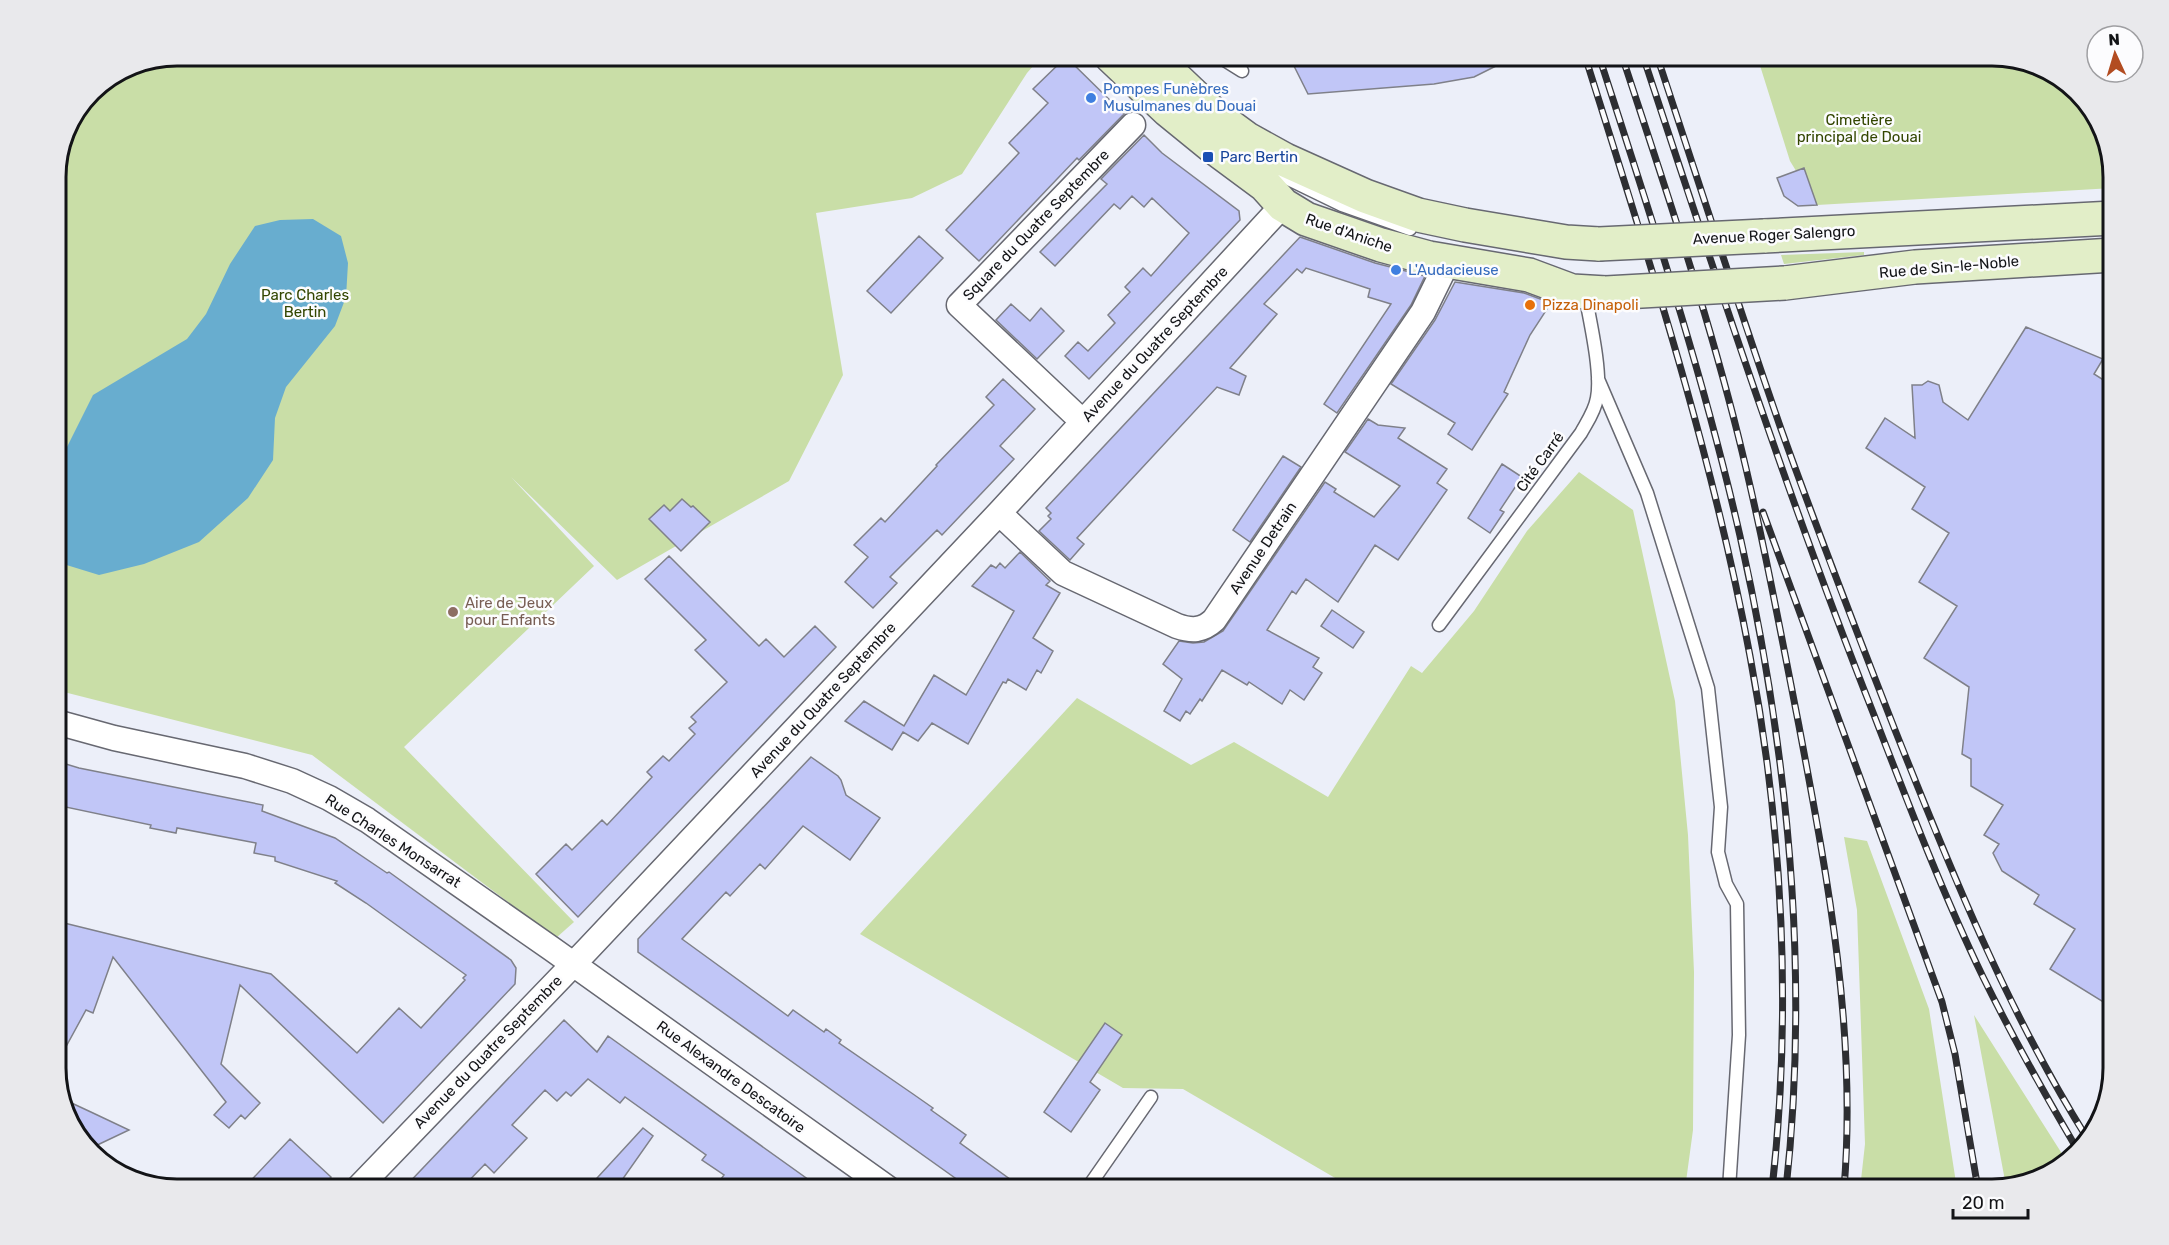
<svg xmlns="http://www.w3.org/2000/svg" width="2169" height="1245" viewBox="0 0 2169 1245" font-family="Rubik,sans-serif">
	<style>
		.green { fill: #c9dea7 }
		.water { fill: #68adcf }
		.building { fill: #c1c6f7; stroke: #7f8089; stroke-width: 1.5 }
		.lines { fill: none; stroke-linecap: round; stroke-linejoin: round }
		.lane-casing { stroke: #676871; stroke-width: 15 }
		.street-casing { stroke: #676871; stroke-width: 27 }
		.secondary-casing { stroke: #676871; stroke-width: 36 }
		.lane { stroke: #fff; stroke-width: 12 }
		.street { stroke: #fff; stroke-width: 24 }
		.secondary { stroke: #e2eec8; stroke-width: 33 }
		.rail-casing { stroke: #2d2e32; stroke-width: 7 }
		.rail { stroke: #fcfcfe; stroke-width: 4.5; stroke-dasharray: 14; stroke-linecap: butt }
		.secondary-bridge-casing { stroke: #676871; stroke-width: 36; stroke-linecap: butt }
		.secondary-bridge { stroke: #e2eec8; stroke-width: 33 }
		.shop-dot { fill: #3f7fe0; stroke: #fcfcfe; stroke-width: 2 }
		.transit-dot { fill: #1a4fb4; stroke: #fcfcfe; stroke-width: 2 }
		.food-dot { fill: #e8710a; stroke: #fcfcfe; stroke-width: 2 }
		.education-dot { fill: #8d6e63; stroke: #fcfcfe; stroke-width: 2 }
		.labels { text-anchor: middle; stroke-width: 5; stroke-linejoin: round; paint-order: stroke }
		.shop-label { font-size: 15px; fill: #366cbe; stroke: #fcfcfe; text-anchor: start }
		.park-label { font-size: 15px; fill: #334600; stroke: #fcfcfe }
		.transit-label { font-size: 15px; fill: #164399; stroke: #fcfcfe; text-anchor: start }
		.street-label { font-size: 15px; fill: #131417; stroke: #fcfcfe }
		.food-label { font-size: 15px; fill: #c56008; stroke: #fcfcfe; text-anchor: start }
		.education-label { font-size: 15px; fill: #785e54; stroke: #fcfcfe; text-anchor: start }
		.rim { fill: none; stroke: #131417; stroke-width: 3 }
	</style>
	<rect width="100%" height="100%" fill="#eceff9"/>
	<!-- green -->
	<path class="green" d="M 177,56 L 1042,56 L 1027,73 L 962,174 L 912,198 L 816,213 L 843,375 L 789,481 L 617,580 L 511,477 L 594,566 L 404,747 L 574,922 L 556,938 L 312,755 L 56,690 L 56,170 L 65,130 L 91,91 L 131,65 Z
		M 1757,56 L 1992,56 L 2052,72 L 2093,110 L 2113,170 L 2113,188 L 1817,205 L 1790,161 Z
		M 1864,252 L 1864,255 L 1784,264 L 1781,255 Z
		M 1579,472 L 1633,510 L 1675,701 L 1688,835 L 1694,972 L 1693,1130 L 1685,1189 L 1354,1189 L 1183,1089 L 1123,1088 L 860,934 L 1077,698 L 1191,765 L 1234,742 L 1328,797 L 1411,666 L 1422,673 L 1474,611 L 1527,531 Z
		M 1844,837 L 1867,841 L 1929,1009 L 1957,1189 L 1860,1189 L 1865,1144 L 1857,910 Z
		M 1974,1015 L 2066,1160 L 2053,1173 L 2006,1186 Z"/>
	<!-- water -->
	<path class="water" d="M 313,219 L 341,236 L 348,263 L 346,297 L 335,326 L 286,387 L 275,418 L 273,460 L 248,498 L 199,542 L 144,564 L 99,575 L 60,563 L 56,559 L 56,469 L 93,395 L 187,339 L 206,314 L 230,264 L 255,226 L 280,220 Z"/>
	<!-- building -->
	<path class="building" d="M 1289,56 L 1516,56 L 1474,77 L 1434,84 L 1308,94 Z
		M 1066,57 L 1124,114 L 1079,160 L 1077,158 L 979,261 L 946,230 L 1019,153 L 1009,143 L 1048,103 L 1033,89 Z
		M 1144,135 L 1162,153 L 1239,211 L 1240,220 L 1089,379 L 1065,356 L 1078,342 L 1088,351 L 1115,323 L 1108,315 L 1130,292 L 1125,287 L 1143,268 L 1151,276 L 1189,233 L 1152,198 L 1144,207 L 1132,196 L 1120,209 L 1114,204 L 1055,266 L 1040,252 L 1107,184 L 1101,179 Z
		M 1804,168 L 1817,205 L 1798,206 L 1784,196 L 1777,178 Z
		M 919,236 L 943,258 L 891,313 L 867,291 Z
		M 1300,237 L 1375,263 L 1425,276 L 1411,305 L 1337,413 L 1324,404 L 1391,304 L 1368,297 L 1370,289 L 1306,268 L 1302,273 L 1297,269 L 1264,304 L 1277,314 L 1230,368 L 1246,376 L 1239,395 L 1217,387 L 1077,538 L 1084,544 L 1070,560 L 1039,531 L 1051,519 L 1048,516 L 1051,513 L 1046,508 Z
		M 1455,282 L 1524,293 L 1551,303 L 1530,335 L 1504,392 L 1508,394 L 1472,450 L 1448,434 L 1455,423 L 1391,384 L 1435,320 Z
		M 1011,304 L 1030,321 L 1041,308 L 1064,331 L 1037,359 L 996,320 Z
		M 2026,327 L 2103,359 L 2094,374 L 2113,386 L 2113,1008 L 2050,969 L 2075,929 L 2034,904 L 2039,895 L 2002,871 L 1993,853 L 1999,844 L 1984,835 L 2003,805 L 1971,786 L 1971,759 L 1962,754 L 1969,687 L 1924,658 L 1957,606 L 1919,582 L 1949,533 L 1912,509 L 1925,487 L 1866,448 L 1885,418 L 1915,438 L 1912,385 L 1922,385 L 1928,381 L 1939,385 L 1943,402 L 1968,420 Z
		M 1003,379 L 1035,409 L 1000,446 L 1014,459 L 942,535 L 937,530 L 890,577 L 897,583 L 873,608 L 845,582 L 868,557 L 854,545 L 881,518 L 885,522 L 937,466 L 936,465 L 994,405 L 986,397 Z
		M 1368,419 L 1378,425 L 1405,428 L 1398,438 L 1447,469 L 1437,483 L 1447,490 L 1398,560 L 1375,545 L 1338,602 L 1306,579 L 1296,594 L 1292,591 L 1267,630 L 1319,658 L 1313,667 L 1322,673 L 1304,700 L 1290,690 L 1282,704 L 1249,682 L 1247,685 L 1222,670 L 1202,701 L 1200,699 L 1190,714 L 1186,711 L 1180,721 L 1164,711 L 1182,679 L 1163,664 L 1179,641 L 1193,643 L 1204,642 L 1223,631 L 1325,482 L 1336,489 L 1334,492 L 1374,517 L 1400,486 L 1345,452 Z
		M 1283,456 L 1301,467 L 1250,542 L 1233,530 Z
		M 1502,464 L 1522,477 L 1500,510 L 1504,512 L 1490,533 L 1468,518 Z
		M 682,499 L 691,507 L 693,506 L 710,522 L 681,551 L 649,519 L 664,505 L 670,511 Z
		M 1020,552 L 1050,581 L 1046,585 L 1060,593 L 1033,638 L 1053,651 L 1041,673 L 1037,670 L 1026,690 L 1008,679 L 1006,683 L 1003,682 L 968,744 L 932,723 L 918,741 L 903,732 L 892,750 L 845,721 L 864,701 L 904,726 L 934,675 L 966,695 L 1014,611 L 972,586 L 991,565 L 996,568 L 1000,563 L 1005,568 Z
		M 669,556 L 759,646 L 766,639 L 784,657 L 815,626 L 836,647 L 578,917 L 536,874 L 566,844 L 572,850 L 602,820 L 607,825 L 652,777 L 647,772 L 663,756 L 669,761 L 695,734 L 689,728 L 696,722 L 691,717 L 727,682 L 695,650 L 706,640 L 645,579 Z
		M 1332,610 L 1364,632 L 1353,648 L 1321,626 Z
		M 811,757 L 838,776 L 841,780 L 846,795 L 880,818 L 850,860 L 803,826 L 765,869 L 760,864 L 730,896 L 726,892 L 682,939 L 788,1016 L 793,1010 L 824,1032 L 826,1029 L 841,1040 L 839,1043 L 913,1094 L 933,1108 L 931,1110 L 966,1135 L 960,1143 L 1025,1190 L 972,1190 L 638,952 L 638,939 Z
		M 56,761 L 79,768 L 263,805 L 262,811 L 335,838 L 387,873 L 389,872 L 511,960 L 516,968 L 515,984 L 383,1123 L 240,985 L 221,1064 L 260,1103 L 245,1119 L 241,1115 L 229,1128 L 214,1115 L 226,1102 L 113,957 L 93,1013 L 86,1010 L 56,1065 L 56,921 L 271,974 L 357,1053 L 399,1008 L 421,1028 L 465,980 L 463,978 L 466,975 L 366,903 L 335,883 L 337,881 L 275,861 L 275,857 L 254,853 L 256,843 L 177,828 L 176,833 L 150,828 L 151,825 L 56,805 Z
		M 564,1020 L 597,1052 L 608,1036 L 823,1190 L 737,1190 L 721,1179 L 724,1175 L 702,1160 L 706,1155 L 625,1097 L 620,1103 L 588,1079 L 571,1096 L 566,1092 L 557,1101 L 545,1090 L 512,1125 L 527,1138 L 494,1173 L 485,1164 L 460,1190 L 402,1190 Z
		M 1105,1023 L 1122,1035 L 1090,1082 L 1100,1090 L 1071,1132 L 1044,1112 Z
		M 63,1099 L 93,1113 L 129,1130 L 91,1148 L 72,1129 Z
		M 643,1128 L 653,1136 L 615,1190 L 586,1190 Z
		M 290,1139 L 331,1177 L 320,1190 L 242,1190 Z"/>
	<g class="lines">
		<defs>
			<path id="lane" d="M 1218,56 L 1242,71
				M 1274,172 L 1342,205 L 1410,229
				M 1598,379 L 1647,493 L 1708,688 L 1721,807 L 1718,852 L 1726,884 L 1737,904 L 1739,1035 L 1729,1189
				M 1439,625 L 1581,433 C 1587,422 1595,411 1597,398 C 1602,373 1590,321 1585,294
				M 1087,1189 L 1151,1097"/>
			<path id="street" d="M 1083,422 L 959,305 L 1133,125
				M 999,513 L 1063,573 L 1177,626 C 1192,631 1202,631 1214,620 L 1423,312 L 1448,261
				M 56,722 L 114,738 L 245,766 L 292,781 L 329,798 L 367,820 L 552,949 L 889,1189
				M 357,1189 L 588,949 L 999,513 L 1283,205"/>
			<path id="secondary" d="M 1111,56 L 1168,110 L 1211,145 L 1265,185 L 1283,205 L 1306,219 L 1381,245 L 1429,258 L 1529,275 L 1572,291 L 1606,293
				M 1152,56 L 1213,114 L 1247,139 L 1285,160 L 1365,196 L 1418,215 L 1465,225 L 1566,242 L 1599,244
				M 1764,236 L 2113,218
				M 1785,283 L 1915,267 L 2113,255"/>
		</defs>
		<!-- lane casing -->
		<use href="#lane" class="lane-casing"/>
		<!-- street casing -->
		<use href="#street" class="street-casing"/>
		<!-- secondary casing -->
		<use href="#secondary" class="secondary-casing"/>
		<!-- lane -->
		<use href="#lane" class="lane"/>
		<!-- street -->
		<use href="#street" class="street"/>
		<!-- secondary -->
		<use href="#secondary" class="secondary"/>
		<defs>
			<path id="rail" d="M 1585,56 C 1647,254 1712,451 1750,656 C 1783,830 1792,1013 1772,1189
				M 1599,56 C 1650,214 1703,373 1740,536 C 1788,750 1810,971 1786,1189
				M 1622,56 C 1663,181 1706,307 1738,435 C 1762,532 1780,629 1799,726 C 1828,880 1857,1033 1844,1189
				M 1643,56 C 1716,277 1788,498 1874,715 C 1908,803 1942,892 1983,977 C 2012,1036 2044,1093 2077,1149
				M 1657,56 C 1698,180 1738,305 1781,429 C 1817,530 1856,630 1895,730 C 1951,871 2007,1010 2087,1138
				M 1763,512 L 1942,1002 L 1955,1054 L 1978,1189"/>
		</defs>
		<!-- rail casing -->
		<use href="#rail" class="rail-casing"/>
		<!-- rail -->
		<use href="#rail" class="rail"/>
		<defs>
			<path id="secondary-bridge" d="M 1599,244 L 1764,236
				M 1606,293 L 1785,283"/>
		</defs>
		<!-- secondary-bridge casing -->
		<use href="#secondary-bridge" class="secondary-bridge-casing"/>
		<!-- secondary-bridge -->
		<use href="#secondary-bridge" class="secondary-bridge"/>
	</g>
	<!-- markers -->
	<g class="shop-dot">
		<circle cx="1091" cy="98" r="6"/>
		<circle cx="1396" cy="270" r="6"/>
	</g>
	<rect class="transit-dot" x="1202" y="151" width="12" height="12" rx="3"/>
	<circle class="food-dot" cx="1530" cy="305" r="6"/>
	<circle class="education-dot" cx="453" cy="612" r="6"/>
	<g class="labels">
		<!-- shop labels -->
		<g class="shop-label">
			<text x="1103" y="94">Pompes Funèbres<tspan x="1103" dy="17">Musulmanes du Douai</tspan></text>
			<text x="1408" y="275">L'Audacieuse</text>
		</g>
		<!-- park labels -->
		<g class="park-label">
			<text x="1859" y="125">Cimetière<tspan x="1859" dy="17">principal de Douai</tspan></text>
			<text x="305" y="300">Parc Charles<tspan x="305" dy="17">Bertin</tspan></text>
		</g>
		<!-- transit labels -->
		<g class="transit-label">
			<text x="1220" y="162">Parc Bertin</text>
		</g>
		<!-- street labels -->
		<g class="street-label">
			<text transform="translate(1036 225) rotate(-46)" y="5">Square du Quatre Septembre</text>
			<text transform="translate(1349 233) rotate(19)" y="5">Rue d'Aniche</text>
			<text transform="translate(1774 235) rotate(-3)" y="5">Avenue Roger Salengro</text>
			<text transform="translate(1949 267) rotate(-5)" y="5">Rue de Sin-le-Noble</text>
			<text transform="translate(1155 344) rotate(-47)" y="5">Avenue du Quatre Septembre</text>
			<text transform="translate(1540 462) rotate(-54)" y="5">Cité Carré</text>
			<text transform="translate(1263 548) rotate(-56)" y="5">Avenue Detrain</text>
			<text transform="translate(823 700) rotate(-47)" y="5">Avenue du Quatre Septembre</text>
			<text transform="translate(393 841) rotate(33)" y="5">Rue Charles Monsarrat</text>
			<text transform="translate(488 1052) rotate(-46)" y="5">Avenue du Quatre Septembre</text>
			<text transform="translate(731 1077) rotate(36)" y="5">Rue Alexandre Descatoire</text>
		</g>
		<!-- food labels -->
		<g class="food-label">
			<text x="1542" y="310">Pizza Dinapoli</text>
		</g>
		<!-- education labels -->
		<g class="education-label">
			<text x="465" y="608">Aire de Jeux<tspan x="465" dy="17">pour Enfants</tspan></text>
		</g>
	</g>
	<!-- crop -->
	<path d="M0 0H2169V1245H0ZM177 66H1992A111 111 0 0 1 2103 177V1068A111 111 0 0 1 1992 1179H177A111 111 0 0 1 66 1068V177A111 111 0 0 1 177 66Z" fill="#e9e9ec" fill-rule="evenodd"/>
	<path class="rim" d="M177 66H1992A111 111 0 0 1 2103 177V1068A111 111 0 0 1 1992 1179H177A111 111 0 0 1 66 1068V177A111 111 0 0 1 177 66Z"/>
	<!-- north arrow -->
	<g transform="translate(2115 54) rotate(356)"><circle r="28" fill="#fcfcfe" stroke="#9f9fa2" stroke-width="1.5"/>
	<path d="M0-4.5L10 22L0 15L-10 22Z" fill="#b24c21"/>
	<text y="-9" font-size="16" font-weight="bold" text-anchor="middle" fill="#131417">N</text>
	</g>
	<!-- scale -->
	<path d="M1953 1209v9h75v-9" fill="none" stroke="#131417" stroke-width="3"/>
	<text x="1962" y="1209" font-size="18" fill="#131417" stroke="#fcfcfe" stroke-width="4.5" paint-order="stroke">20 m</text>
</svg>
